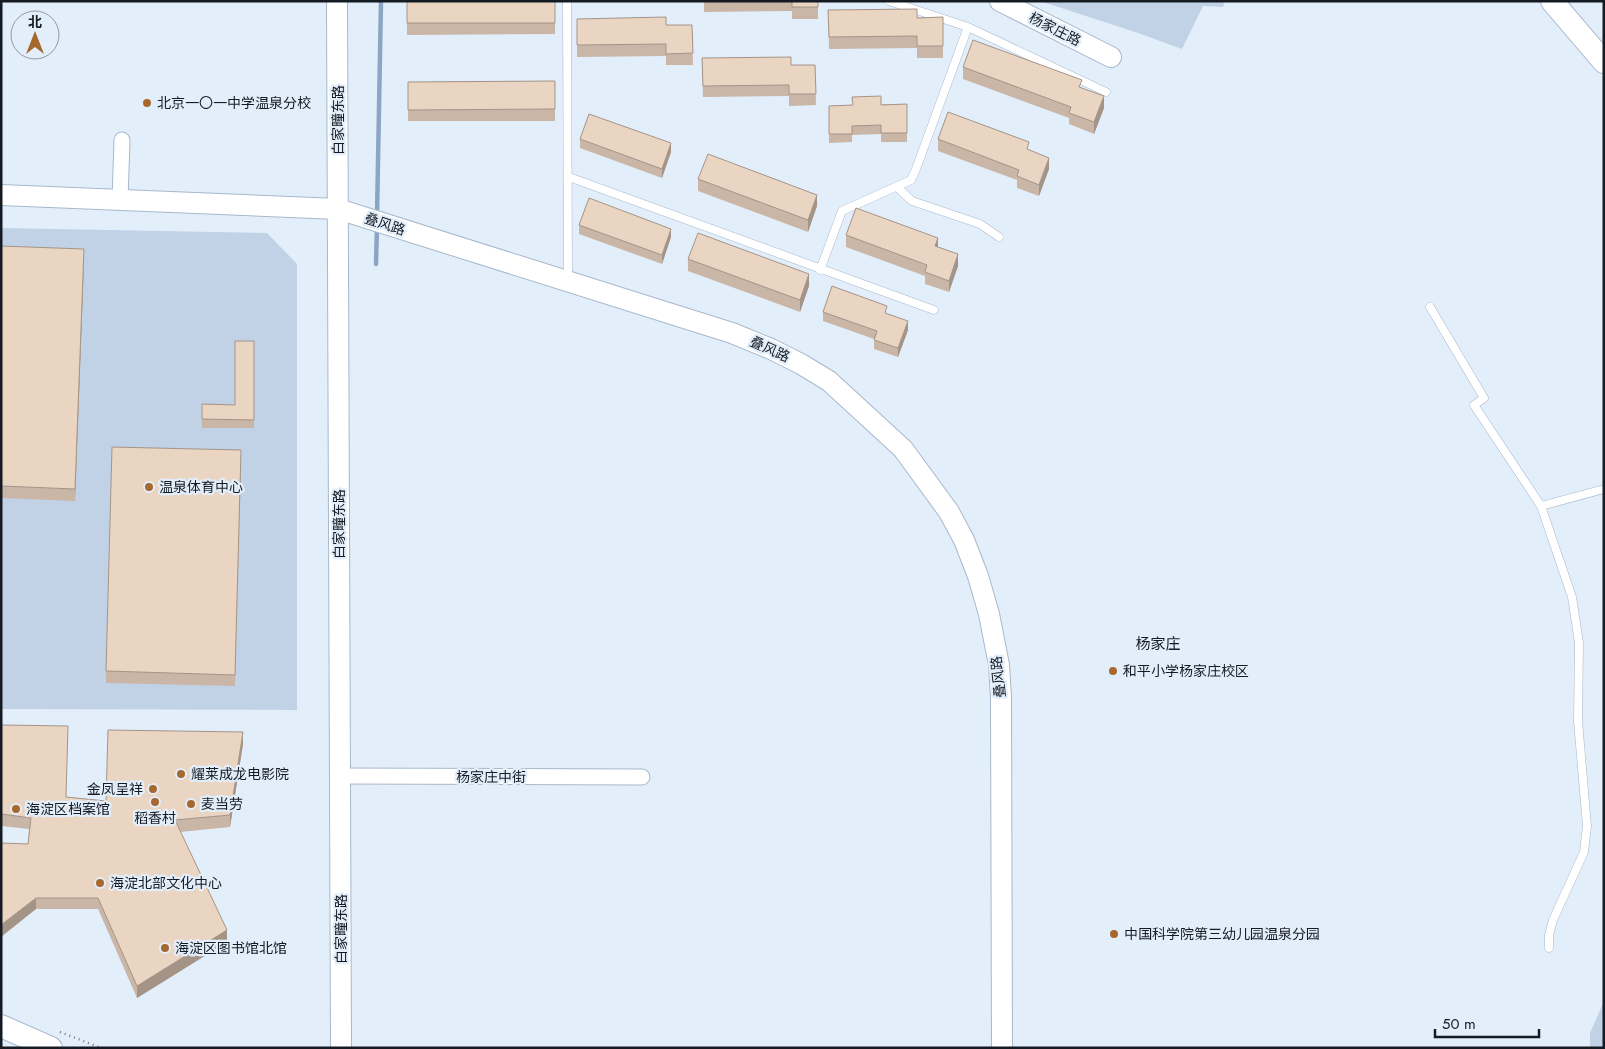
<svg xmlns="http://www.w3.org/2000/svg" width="1605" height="1049" viewBox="0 0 1605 1049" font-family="Jost,'Noto Sans SC',sans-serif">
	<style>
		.green { fill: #c1d2e7 }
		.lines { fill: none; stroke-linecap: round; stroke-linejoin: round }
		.stream { stroke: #8ca5c3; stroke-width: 4.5 }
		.service-casing { stroke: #a7b8cc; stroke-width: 9 }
		.minor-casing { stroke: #a7b8cc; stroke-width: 17 }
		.tertiary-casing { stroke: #a7b8cc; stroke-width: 22 }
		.secondary-casing { stroke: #a7b8cc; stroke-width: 24 }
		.path { stroke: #727b84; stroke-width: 2.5; stroke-dasharray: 1 4; stroke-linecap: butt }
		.service { stroke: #fff; stroke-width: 8 }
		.minor { stroke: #fff; stroke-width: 15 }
		.tertiary { stroke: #fff; stroke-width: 20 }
		.secondary { stroke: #fff; stroke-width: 22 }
		.wall { fill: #c9b6a7 }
		.shaded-wall { fill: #a49488 }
		.building { fill: #ead4c2; stroke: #a49488 }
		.poi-dot { fill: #a6682d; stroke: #e3eefb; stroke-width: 2 }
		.labels { text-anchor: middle; stroke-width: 4.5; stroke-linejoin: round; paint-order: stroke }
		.street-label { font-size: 14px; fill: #151b22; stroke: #e3eefb }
		.poi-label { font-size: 14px; fill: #151b22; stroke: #e3eefb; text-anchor: start }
		.neighbourhood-label { font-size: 15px; fill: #151b22; stroke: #e3eefb }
	</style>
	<rect width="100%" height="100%" fill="#e3eefb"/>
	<!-- green -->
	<path class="green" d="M 1040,1 L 1225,1 L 1223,7 L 1203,6 L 1182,49 L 1138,33 Z
		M 1,228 L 267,233 L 297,264 L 297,710 L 1,709 Z
		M 1604,1001 L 1604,1048 L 1590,1048 L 1590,1033 Z"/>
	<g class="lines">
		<!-- stream -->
		<path class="stream" d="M 377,215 L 381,1
			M 376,264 L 377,226"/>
		<defs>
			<path id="service" d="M 567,1 L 568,279
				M 889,1 L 968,27 L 1106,92
				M 569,177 L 934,310
				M 897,187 L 912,201 L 980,224 L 999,237
				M 820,270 L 842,211 L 911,180 L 916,169 L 968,27
				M 1430,307 L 1484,398 L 1474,405 L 1541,506
				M 1549,948 L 1549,935 L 1553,920 L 1584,852 L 1587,826 L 1578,721 L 1579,643 L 1572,597 L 1541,506 L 1604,489"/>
			<path id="minor" d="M 120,200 L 122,140
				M 340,776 L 642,777"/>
			<path id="tertiary" d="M 337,1 L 341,1048
				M 1000,1 L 1111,57
				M 1,195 L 338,209 L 732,333 L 771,349 L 801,364 L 829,381 L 903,449 L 949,512 L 964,540 L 978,576 L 989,614 L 999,665 L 1001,697 L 1002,1048"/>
			<path id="secondary" d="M 1552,1 L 1604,62
				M 1,1026 L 51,1048"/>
		</defs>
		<!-- service casing -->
		<use href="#service" class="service-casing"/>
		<!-- minor casing -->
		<use href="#minor" class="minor-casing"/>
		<!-- tertiary casing -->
		<use href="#tertiary" class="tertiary-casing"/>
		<!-- secondary casing -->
		<use href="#secondary" class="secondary-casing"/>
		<!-- path -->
		<path class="path" d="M 60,1032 L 101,1048"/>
		<!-- service -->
		<use href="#service" class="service"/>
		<!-- minor -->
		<use href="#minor" class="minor"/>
		<!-- tertiary -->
		<use href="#tertiary" class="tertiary"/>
		<!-- secondary -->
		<use href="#secondary" class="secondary"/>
	</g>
	<!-- wall -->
	<path class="wall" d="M 407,1 L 555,1 L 555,34 L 407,35 Z
		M 704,1 L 818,1 L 818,19 L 792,19 L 792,11 L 704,12 Z
		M 828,10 L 917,18 L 943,17 L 943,58 L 917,58 L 917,48 L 829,49 Z
		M 577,19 L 666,25 L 692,25 L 693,65 L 666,65 L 666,56 L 577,57 Z
		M 702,58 L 791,65 L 815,65 L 816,105 L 789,106 L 789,96 L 703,97 Z
		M 963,67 L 1082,88 L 1104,108 L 1094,134 L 1069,124 L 1069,118 L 963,79 Z
		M 555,81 L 555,121 L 408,121 L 408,82 Z
		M 907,104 L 907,142 L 881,142 L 881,134 L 852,135 L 852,142 L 829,143 L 829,106 Z
		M 580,139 L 671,152 L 662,178 L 580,148 Z
		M 938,139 L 1029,150 L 1049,169 L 1039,196 L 1017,188 L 1017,180 L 938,151 Z
		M 698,179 L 817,206 L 808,232 L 698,191 Z
		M 579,225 L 671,237 L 662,264 L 579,234 Z
		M 846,235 L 938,247 L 958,266 L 949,292 L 925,284 L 925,276 L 846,247 Z
		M 1,246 L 84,261 L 75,501 L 1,498 Z
		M 688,259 L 809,286 L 800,312 L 688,271 Z
		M 823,312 L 887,314 L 908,330 L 898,357 L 874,349 L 874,339 L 823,321 Z
		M 254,341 L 254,428 L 202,428 L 202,404 L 235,405 Z
		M 241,462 L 235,686 L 106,683 L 106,671 Z
		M 1,725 L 66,797 L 106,801 L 243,744 L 230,827 L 180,832 L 227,942 L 137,998 L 98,909 L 36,909 L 28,844 L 29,829 L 1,826 Z"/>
	<!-- shaded-wall -->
	<path class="shaded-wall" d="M 1104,96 L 1104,108 L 1094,134 L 1094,122 Z
		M 671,143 L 671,152 L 662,178 L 662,169 Z
		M 1049,158 L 1049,169 L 1039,196 L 1039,185 Z
		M 817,195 L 817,206 L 808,232 L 808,220 Z
		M 671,229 L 671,237 L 662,264 L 662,255 Z
		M 938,238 L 938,249 L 935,246 Z
		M 84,249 L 84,261 L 75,501 L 75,489 Z
		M 958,254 L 958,266 L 949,292 L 949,281 Z
		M 809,274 L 809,286 L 800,312 L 800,300 Z
		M 908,321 L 908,330 L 898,357 L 898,348 Z
		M 243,732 L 243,744 L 230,827 L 230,815 Z
		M 36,898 L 36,909 L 1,937 L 1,925 Z
		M 227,930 L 227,942 L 137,998 L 137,986 Z"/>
	<!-- building -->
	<path class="building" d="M 407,1 L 555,1 L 555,23 L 407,23 Z
		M 792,1 L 818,1 L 818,7 L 792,7 Z
		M 917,9 L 917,18 L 943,17 L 943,46 L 917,46 L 917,36 L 829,37 L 828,10 Z
		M 666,17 L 666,25 L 692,25 L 693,53 L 666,54 L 666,44 L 577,45 L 577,19 Z
		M 973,40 L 1082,80 L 1079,87 L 1104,96 L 1094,122 L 1069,113 L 1071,107 L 963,67 Z
		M 791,57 L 791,65 L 815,65 L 816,94 L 789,94 L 789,85 L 703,86 L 702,58 Z
		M 555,81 L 555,109 L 408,110 L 408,82 Z
		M 881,96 L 881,105 L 907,104 L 907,133 L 881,133 L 881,125 L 852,126 L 852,134 L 829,134 L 829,106 L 853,105 L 852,97 Z
		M 948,112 L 1029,142 L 1027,149 L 1049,158 L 1039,185 L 1017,176 L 1019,170 L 938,139 Z
		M 589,114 L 671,143 L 662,169 L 580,139 Z
		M 708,154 L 817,195 L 808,220 L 698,179 Z
		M 589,198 L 671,229 L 662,255 L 579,225 Z
		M 856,208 L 938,238 L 935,246 L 958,254 L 949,281 L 925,272 L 927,265 L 846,235 Z
		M 698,233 L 809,274 L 800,300 L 688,259 Z
		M 1,246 L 84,249 L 75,489 L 1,486 Z
		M 832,286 L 887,306 L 885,313 L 908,321 L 898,348 L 874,340 L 877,331 L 823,312 Z
		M 235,341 L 254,341 L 254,420 L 202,419 L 202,404 L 235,405 Z
		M 112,447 L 241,450 L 235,675 L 106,671 Z
		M 1,725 L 68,726 L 66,797 L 106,801 L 108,730 L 243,732 L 230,815 L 175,820 L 227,930 L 137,986 L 98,898 L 36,898 L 1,925 L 1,843 L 28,844 L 31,818 L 1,814 Z"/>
	<!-- markers -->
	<g class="poi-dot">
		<circle cx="147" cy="103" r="5"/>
		<circle cx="149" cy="487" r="5"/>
		<circle cx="1113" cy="671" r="5"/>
		<circle cx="181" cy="774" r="5"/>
		<circle cx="153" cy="789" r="5"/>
		<circle cx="155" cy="802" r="5"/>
		<circle cx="191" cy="804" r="5"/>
		<circle cx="16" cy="809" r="5"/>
		<circle cx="100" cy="883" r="5"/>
		<circle cx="1114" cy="934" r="5"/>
		<circle cx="165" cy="948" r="5"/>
	</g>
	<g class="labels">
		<!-- street labels -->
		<g class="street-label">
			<text transform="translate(1055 29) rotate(27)" y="5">杨家庄路</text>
			<text transform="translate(338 120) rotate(-90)" y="5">白家疃东路</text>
			<text transform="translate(385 224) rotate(18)" y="5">叠风路</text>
			<text transform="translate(770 349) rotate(24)" y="5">叠风路</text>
			<text transform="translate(339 524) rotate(-90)" y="5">白家疃东路</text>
			<text transform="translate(998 677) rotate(-96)" y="5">叠风路</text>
			<text x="491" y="782">杨家庄中街</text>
			<text transform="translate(341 929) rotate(-90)" y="5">白家疃东路</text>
		</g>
		<!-- poi labels -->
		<g class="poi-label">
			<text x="157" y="108">北京一〇一中学温泉分校</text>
			<text x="159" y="492">温泉体育中心</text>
			<text x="1123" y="676">和平小学杨家庄校区</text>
			<text x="191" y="779">耀莱成龙电影院</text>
			<text x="143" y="794" text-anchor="end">金凤呈祥</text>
			<text x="201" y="809">麦当劳</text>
			<text x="26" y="814">海淀区档案馆</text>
			<text x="155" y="823" text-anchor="middle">稻香村</text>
			<text x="110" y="888">海淀北部文化中心</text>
			<text x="1124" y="939">中国科学院第三幼儿园温泉分园</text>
			<text x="175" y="953">海淀区图书馆北馆</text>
		</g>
		<!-- neighbourhood labels -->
		<g class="neighbourhood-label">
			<text x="1158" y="649">杨家庄</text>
		</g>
	</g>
	<!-- border -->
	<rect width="1605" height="1049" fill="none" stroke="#151b22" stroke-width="5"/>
	<!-- north arrow -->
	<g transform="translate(35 35)"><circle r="24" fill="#e3eefb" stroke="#919aa4"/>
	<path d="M0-4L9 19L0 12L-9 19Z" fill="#a6682d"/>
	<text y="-8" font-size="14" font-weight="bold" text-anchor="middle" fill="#151b22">北</text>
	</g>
	<!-- scale -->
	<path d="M1435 1029v8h104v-8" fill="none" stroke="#151b22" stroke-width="2.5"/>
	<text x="1442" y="1029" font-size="15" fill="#151b22" stroke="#e3eefb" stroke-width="4" paint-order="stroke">50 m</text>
</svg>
